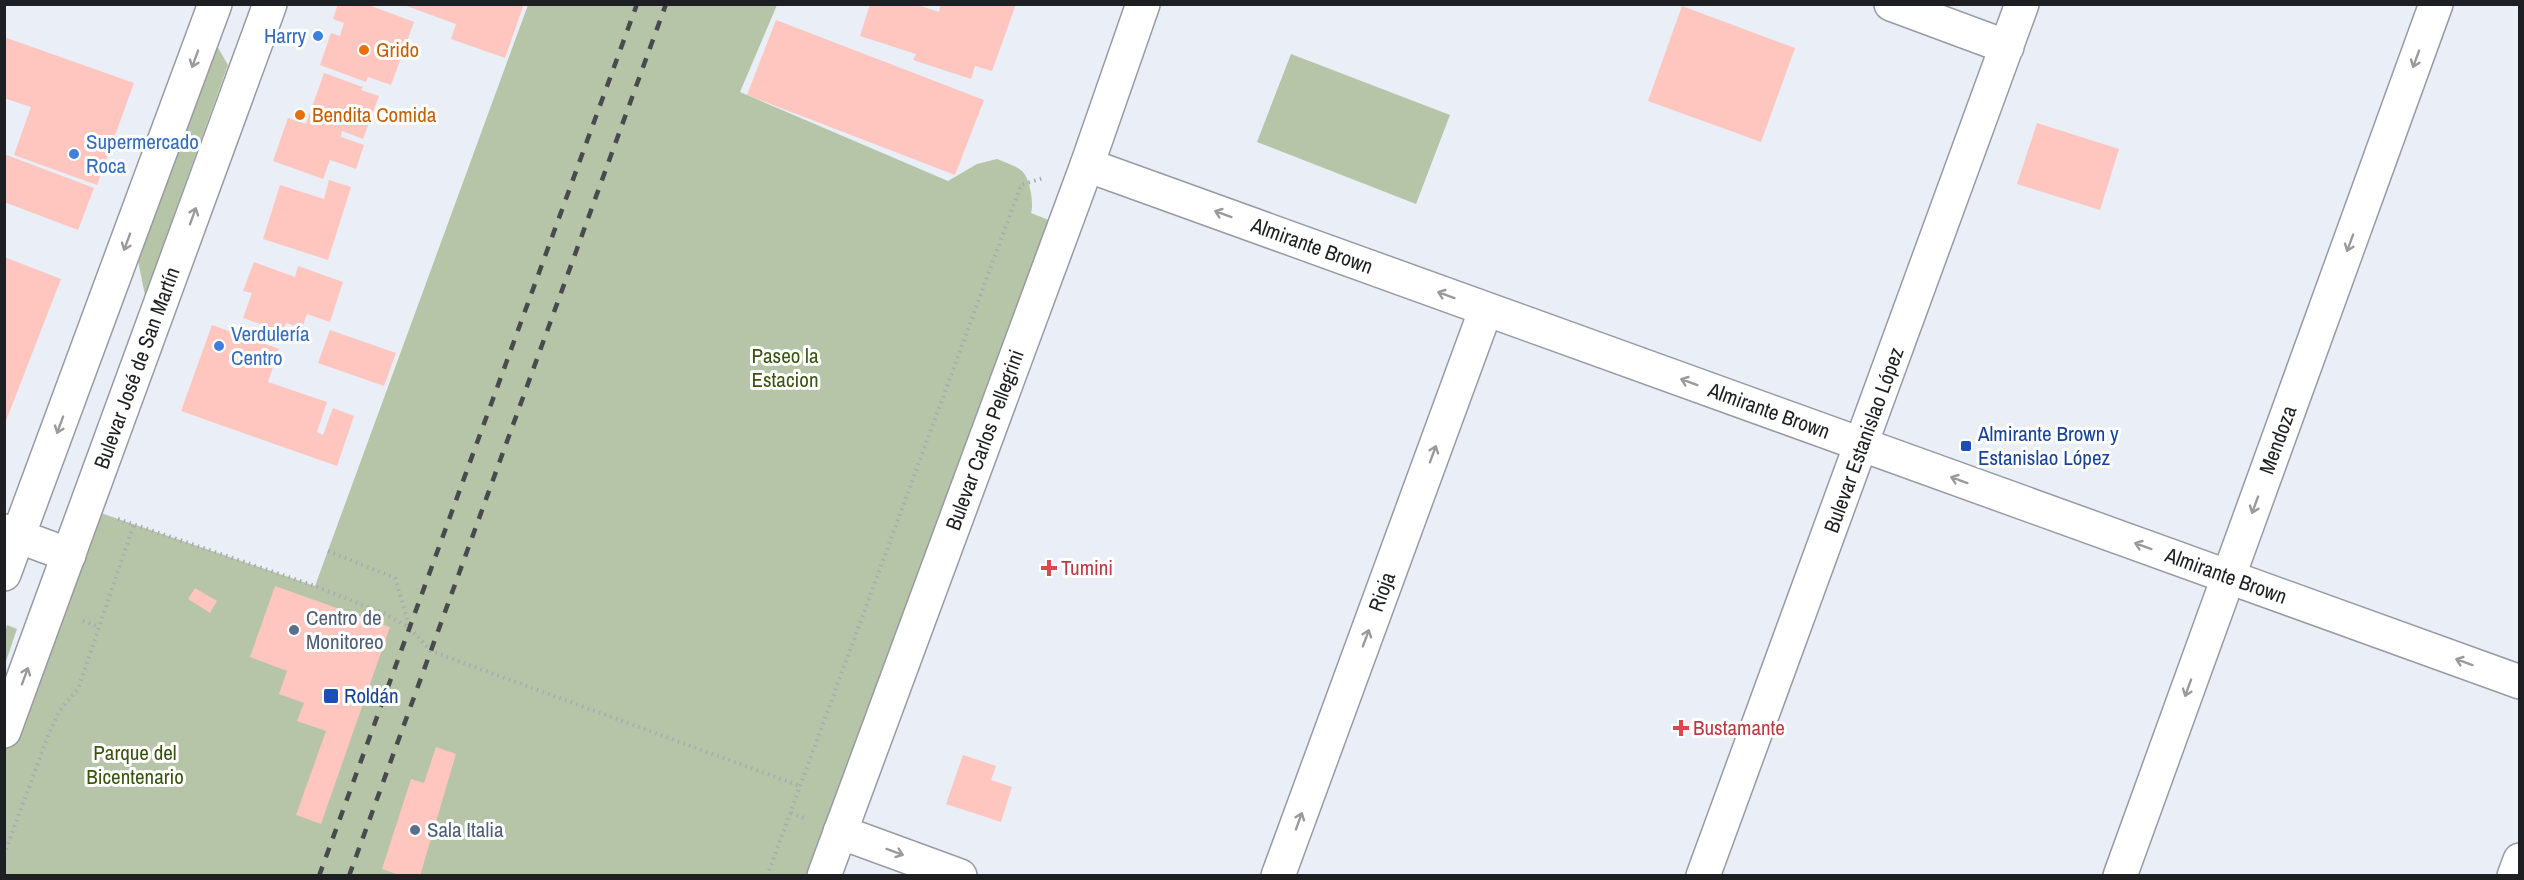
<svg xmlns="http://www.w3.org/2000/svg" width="2524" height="880" viewBox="0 0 2524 880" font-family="'Archivo Narrow',sans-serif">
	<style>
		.green { fill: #b6c4a7 }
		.building { fill: #ffc5bf }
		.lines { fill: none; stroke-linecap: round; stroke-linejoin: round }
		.minor-casing { stroke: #979ba3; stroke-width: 36 }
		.major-casing { stroke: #979ba3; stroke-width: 36 }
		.path { stroke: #a7abb2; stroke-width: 4; stroke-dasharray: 1.5 4.5; stroke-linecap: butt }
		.minor { stroke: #fff; stroke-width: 33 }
		.major { stroke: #fff; stroke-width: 33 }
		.rail { stroke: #484a4e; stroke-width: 4.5; stroke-dasharray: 10 10; stroke-linecap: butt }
		.oneway { stroke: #9a9a9c }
		.shop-dot { fill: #3f7fe0; stroke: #fff; stroke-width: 2 }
		.food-dot { fill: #e8710a; stroke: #fff; stroke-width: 2 }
		.transit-dot { fill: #1a4fb4; stroke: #fff; stroke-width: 2 }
		.health-dot { fill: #e0444e; stroke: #fff; stroke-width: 2 }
		.service-dot { fill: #5c6f8a; stroke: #fff; stroke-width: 2 }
		.labels { text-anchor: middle; stroke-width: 6; stroke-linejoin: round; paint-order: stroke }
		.shop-label { font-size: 21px; fill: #366cbe; stroke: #fff; text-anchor: start }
		.food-label { font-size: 21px; fill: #c56008; stroke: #fff; text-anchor: start }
		.street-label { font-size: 21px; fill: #1e1f22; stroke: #fff }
		.park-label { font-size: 21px; fill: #3a5410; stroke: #fff }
		.transit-label { font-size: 21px; fill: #164399; stroke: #fff; text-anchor: start }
		.health-label { font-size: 21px; fill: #be3a42; stroke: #fff; text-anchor: start }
		.service-label { font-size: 21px; fill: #4e5e75; stroke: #fff; text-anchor: start }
	</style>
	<rect width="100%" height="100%" fill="#e9eef7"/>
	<!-- green -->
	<path class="green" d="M 528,5 L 777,5 L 740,92 L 948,181 L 977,164 L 997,159 C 1004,162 1017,166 1023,172 C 1030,180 1034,203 1031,213 L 1064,226 L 824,875 L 5,875 L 4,731 L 86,508 L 315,586 Z
		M 217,46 L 228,65 L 145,295 L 138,261 Z
		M 1291,54 L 1450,115 L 1416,204 L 1257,142 Z
		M 7,625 L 17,629 L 5,664 L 5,632 Z"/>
	<!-- building -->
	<path class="building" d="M 338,4 L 366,4 L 414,22 L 391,85 L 368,77 L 366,82 L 320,65 L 331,33 L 340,36 L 344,23 L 333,19 Z
		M 401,4 L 524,4 L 505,58 L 451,39 L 456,24 Z
		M 870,4 L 915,4 L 939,12 L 941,4 L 1016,4 L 992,71 L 975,66 L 971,79 L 913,60 L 916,54 L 860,36 Z
		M 1682,6 L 1795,48 L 1761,142 L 1648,101 Z
		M 776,20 L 984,100 L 955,175 L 747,95 Z
		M 4,37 L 134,83 L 97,185 L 14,155 L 31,107 L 4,98 Z
		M 324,73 L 363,87 L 361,90 L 379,96 L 363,139 L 342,131 L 341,137 L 364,145 L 356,169 L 330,160 L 323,179 L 273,161 L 288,118 L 306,124 Z
		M 2037,123 L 2119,149 L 2100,210 L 2017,184 Z
		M 4,154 L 94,188 L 78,230 L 4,202 Z
		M 329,180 L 351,187 L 328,260 L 263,239 L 280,185 L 324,199 Z
		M 4,257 L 61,279 L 4,426 Z
		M 254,262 L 295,277 L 298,266 L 343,282 L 330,322 L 307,314 L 302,328 L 286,323 L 283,332 L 243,318 L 252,293 L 243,291 Z
		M 212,325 L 279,349 L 268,382 L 327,402 L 317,432 L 323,435 L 333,408 L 354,416 L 337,466 L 181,411 Z
		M 330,330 L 396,353 L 384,386 L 318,363 Z
		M 275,586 L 390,627 L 321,824 L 296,815 L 326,731 L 297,721 L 304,703 L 279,694 L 287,671 L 250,657 Z
		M 195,588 L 217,601 L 210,613 L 188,599 Z
		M 436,747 L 456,754 L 420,876 L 402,876 L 382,869 L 411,779 L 424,783 Z
		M 963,755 L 996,766 L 991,780 L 1012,787 L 1001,822 L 946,804 Z"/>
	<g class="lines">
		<defs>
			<path id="minor" d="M 1891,4 L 2007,47
				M 1087,165 L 2520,682
				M 4,531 L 69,555
				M 840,832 L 960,876
				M 1278,876 L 1486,309
				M 1703,876 L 2022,4
				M 2120,876 L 2436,4
				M 2514,876 L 2520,860"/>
			<path id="major" d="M 4,574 L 215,4
				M 4,731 L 270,4
				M 824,876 L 1087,165 L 1143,4"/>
		</defs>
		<!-- minor casing -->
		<use href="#minor" class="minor-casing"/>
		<!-- major casing -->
		<use href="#major" class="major-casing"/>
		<!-- path -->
		<path class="path" d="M 118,519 L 315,586 L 383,613 L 410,628 L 431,651 L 800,786
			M 328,551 L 395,578 L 410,628
			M 83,621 L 99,627
			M 791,813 L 807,819
			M 4,855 L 48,736 L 59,711 L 78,689 L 134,524
			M 767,876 L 1021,185 L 1043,178"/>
		<!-- minor -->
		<use href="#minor" class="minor"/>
		<!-- major -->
		<use href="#major" class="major"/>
		<!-- rail -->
		<path class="rail" d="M 319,876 L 637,4
			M 349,876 L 666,4"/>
	</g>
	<!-- one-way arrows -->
	<defs><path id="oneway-shaft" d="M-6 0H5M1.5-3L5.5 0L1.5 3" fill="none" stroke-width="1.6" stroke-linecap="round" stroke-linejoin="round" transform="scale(1.5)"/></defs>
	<g class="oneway">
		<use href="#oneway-shaft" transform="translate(195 59) rotate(110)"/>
		<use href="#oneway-shaft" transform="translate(2416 59) rotate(110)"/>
		<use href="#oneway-shaft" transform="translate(1223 214) rotate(-160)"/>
		<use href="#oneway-shaft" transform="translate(193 216) rotate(-70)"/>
		<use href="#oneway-shaft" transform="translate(127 242) rotate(110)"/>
		<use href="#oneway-shaft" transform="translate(2350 243) rotate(110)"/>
		<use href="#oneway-shaft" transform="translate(1446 295) rotate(-160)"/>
		<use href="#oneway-shaft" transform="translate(1689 382) rotate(-160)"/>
		<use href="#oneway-shaft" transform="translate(60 425) rotate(110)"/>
		<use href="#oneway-shaft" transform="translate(1433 454) rotate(-70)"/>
		<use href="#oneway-shaft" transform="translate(1959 480) rotate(-160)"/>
		<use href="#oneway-shaft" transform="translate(2255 505) rotate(110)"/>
		<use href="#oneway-shaft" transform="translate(2143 546) rotate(-160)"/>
		<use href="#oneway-shaft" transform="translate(1366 638) rotate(-70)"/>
		<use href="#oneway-shaft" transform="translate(2464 662) rotate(-160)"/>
		<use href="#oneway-shaft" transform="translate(25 676) rotate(-70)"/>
		<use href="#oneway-shaft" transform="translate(2188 688) rotate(110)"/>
		<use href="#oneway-shaft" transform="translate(1299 821) rotate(-70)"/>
		<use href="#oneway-shaft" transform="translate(895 852) rotate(20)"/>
	</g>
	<!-- markers -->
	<g class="shop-dot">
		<circle cx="318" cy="36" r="6"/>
		<circle cx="74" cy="154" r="6"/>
		<circle cx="219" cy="346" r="6"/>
	</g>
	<g class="food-dot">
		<circle cx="364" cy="50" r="6"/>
		<circle cx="300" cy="115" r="6"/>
	</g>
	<g class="transit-dot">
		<rect x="1960" y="440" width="12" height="12" rx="3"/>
		<rect x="323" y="688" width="16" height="16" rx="3"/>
	</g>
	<g class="health-dot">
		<path d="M1046 559h6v6h6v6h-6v6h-6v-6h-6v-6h6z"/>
		<path d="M1678 719h6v6h6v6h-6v6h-6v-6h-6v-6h6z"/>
	</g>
	<g class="service-dot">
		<circle cx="294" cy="630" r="6"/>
		<circle cx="415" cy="830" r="6"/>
	</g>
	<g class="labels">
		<!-- shop labels -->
		<g class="shop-label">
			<text x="306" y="43" text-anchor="end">Harry</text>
			<text x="86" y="149">Supermercado<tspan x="86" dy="24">Roca</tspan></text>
			<text x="231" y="341">Verdulería<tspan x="231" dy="24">Centro</tspan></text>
		</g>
		<!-- food labels -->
		<g class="food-label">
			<text x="376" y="57">Grido</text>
			<text x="312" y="122">Bendita Comida</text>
		</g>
		<!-- street labels -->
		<g class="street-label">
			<text transform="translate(1312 246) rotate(20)" y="7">Almirante Brown</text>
			<text transform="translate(137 368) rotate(-70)" y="7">Bulevar José de San Martín</text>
			<text transform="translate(1769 411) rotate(20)" y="7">Almirante Brown</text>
			<text transform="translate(985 440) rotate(-70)" y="7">Bulevar Carlos Pellegrini</text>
			<text transform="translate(1864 440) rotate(-70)" y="7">Bulevar Estanislao López</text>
			<text transform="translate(2278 440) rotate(-70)" y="7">Mendoza</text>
			<text transform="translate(2226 576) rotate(20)" y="7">Almirante Brown</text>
			<text transform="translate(1382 592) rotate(-70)" y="7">Rioja</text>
		</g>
		<!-- park labels -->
		<g class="park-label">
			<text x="785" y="363">Paseo la<tspan x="785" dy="24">Estacion</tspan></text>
			<text x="135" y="760">Parque del<tspan x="135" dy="24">Bicentenario</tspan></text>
		</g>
		<!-- transit labels -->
		<g class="transit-label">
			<text x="1978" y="441">Almirante Brown y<tspan x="1978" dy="24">Estanislao López</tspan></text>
			<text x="344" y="703">Roldán</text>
		</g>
		<!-- health labels -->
		<g class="health-label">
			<text x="1061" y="575">Tumini</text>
			<text x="1693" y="735">Bustamante</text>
		</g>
		<!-- service labels -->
		<g class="service-label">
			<text x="306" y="625">Centro de<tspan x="306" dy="24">Monitoreo</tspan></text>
			<text x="427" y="837">Sala Italia</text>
		</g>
	</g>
	<!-- border -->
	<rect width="2524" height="880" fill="none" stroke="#1e1f22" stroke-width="12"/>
</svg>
